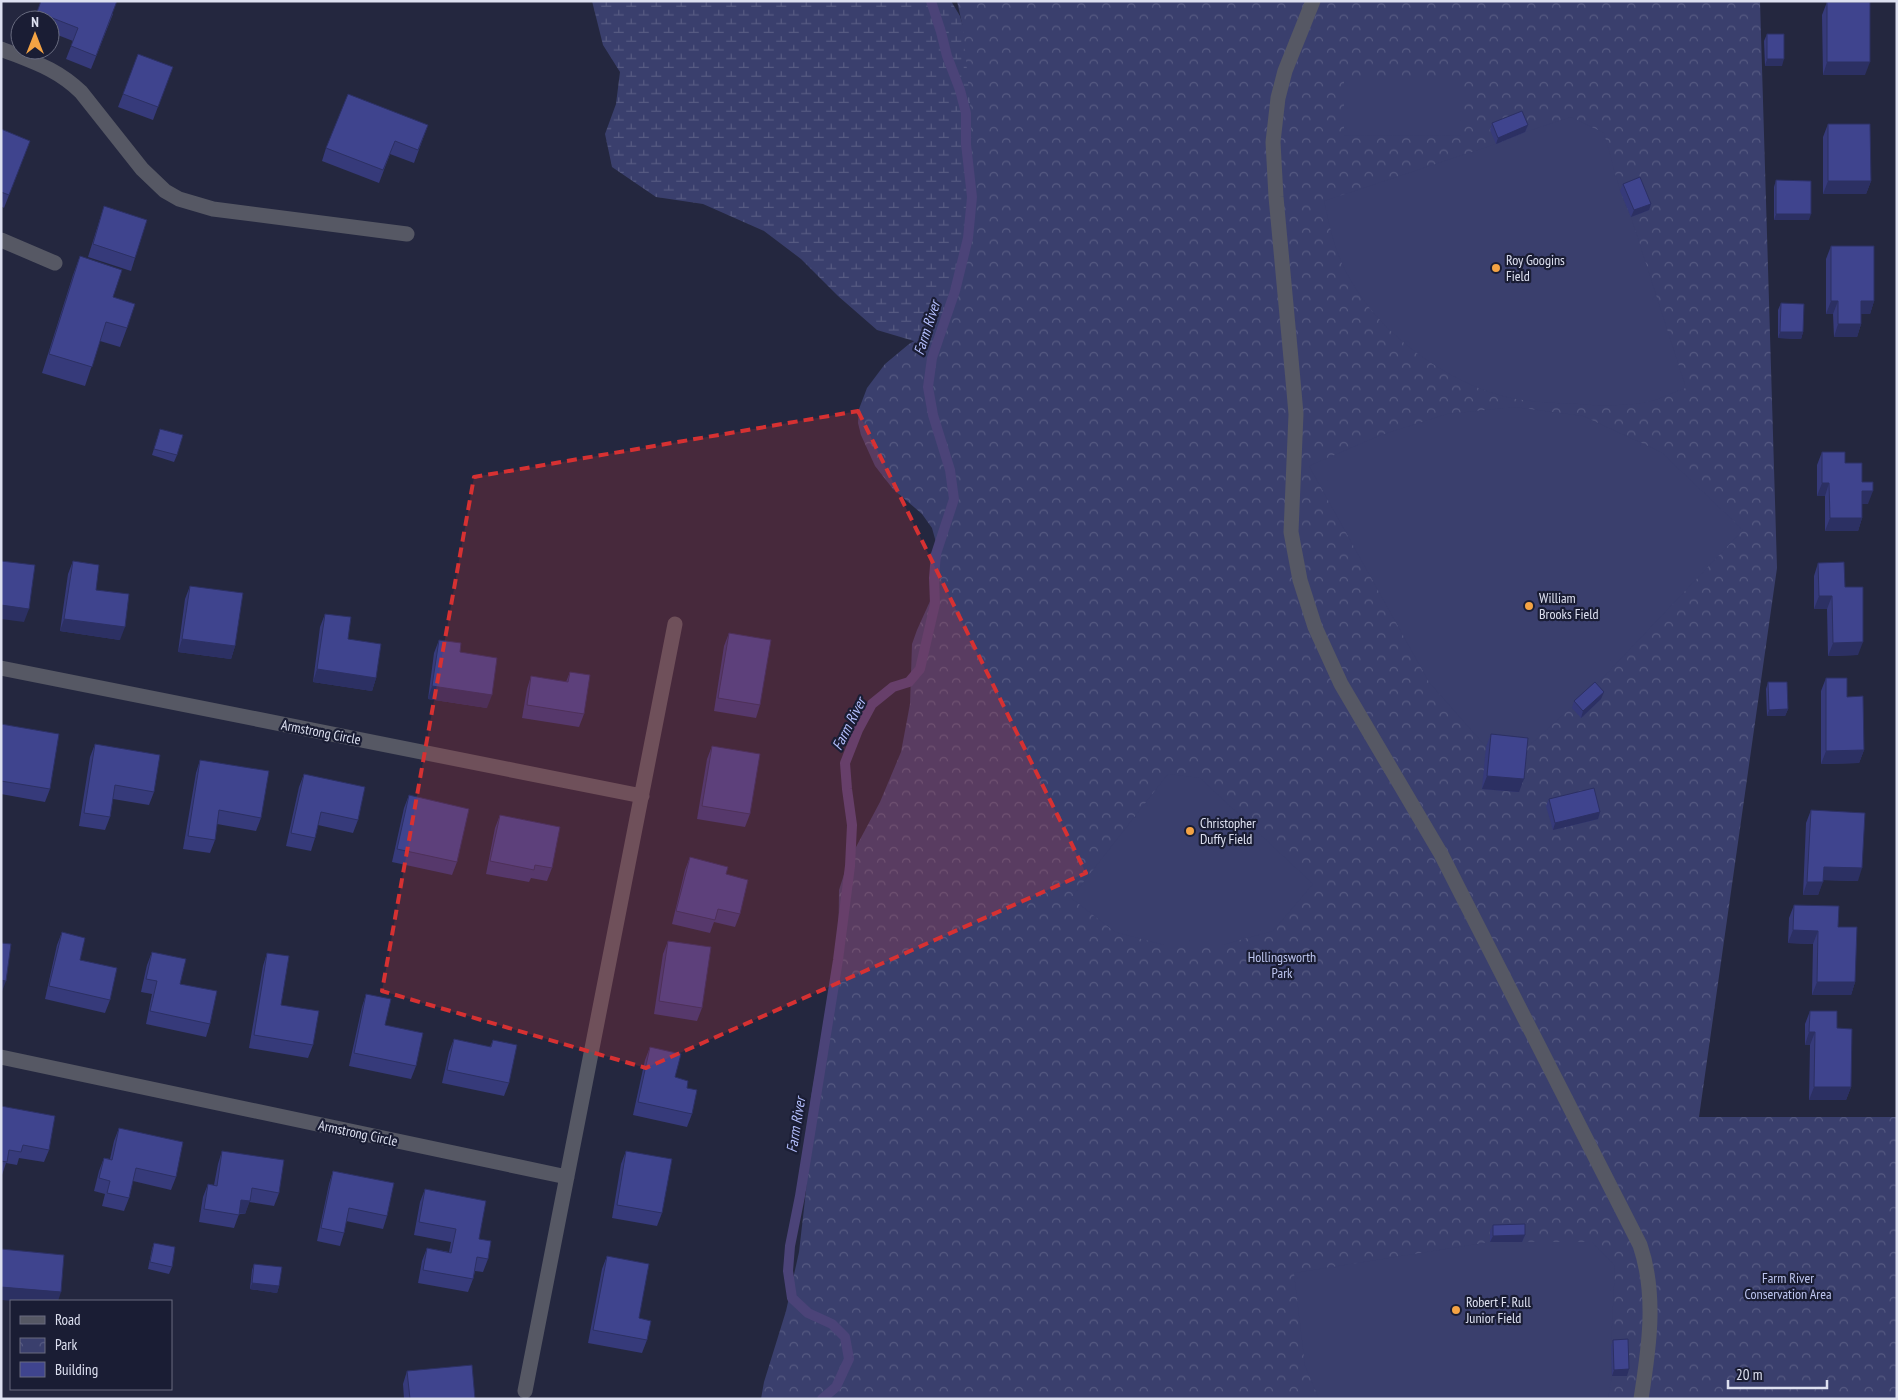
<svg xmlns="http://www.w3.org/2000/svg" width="1898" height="1400" viewBox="0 0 1898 1400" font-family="'PT Sans Narrow',sans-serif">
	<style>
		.wetland { fill: url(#wetland-marsh) }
		.park { fill: url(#park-crowns) }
		.garden { fill: #3a3f6d }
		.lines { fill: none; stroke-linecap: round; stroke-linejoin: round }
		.stream { stroke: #4b4378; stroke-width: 10 }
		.lane { stroke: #565864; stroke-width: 15 }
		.street { stroke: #565864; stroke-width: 15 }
		.wall { fill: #363a7a }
		.shaded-wall { fill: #2c3063 }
		.building { fill: #3f448e; stroke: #2c3063 }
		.marked { fill: #d63132; fill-opacity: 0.2; stroke: #d63132; stroke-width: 4; stroke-dasharray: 10 6; stroke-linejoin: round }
		.poi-dot { fill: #f4a344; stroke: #1a1d34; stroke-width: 2 }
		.labels { text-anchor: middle; stroke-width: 4.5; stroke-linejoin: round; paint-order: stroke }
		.poi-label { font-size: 14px; fill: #dde0f0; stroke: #1a1d34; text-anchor: start }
		.street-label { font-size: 14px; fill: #dde0f0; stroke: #1a1d34 }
		.park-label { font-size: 14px; fill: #bdc5ef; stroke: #1a1d34 }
		.water-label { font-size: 15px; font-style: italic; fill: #b4bffe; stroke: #1a1d34 }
	</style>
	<defs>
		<pattern id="wetland-marsh" width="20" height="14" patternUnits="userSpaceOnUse" patternTransform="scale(1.25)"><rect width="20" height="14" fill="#3a3f6d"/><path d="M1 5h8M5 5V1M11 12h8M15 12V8" fill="none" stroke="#565a82"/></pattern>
		<pattern id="park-crowns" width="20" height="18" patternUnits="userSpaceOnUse" patternTransform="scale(1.25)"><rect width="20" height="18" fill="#3a3f6d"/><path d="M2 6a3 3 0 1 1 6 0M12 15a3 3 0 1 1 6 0" fill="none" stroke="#565a82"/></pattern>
	</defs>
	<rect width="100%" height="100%" fill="#24273f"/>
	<!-- wetland -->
	<path class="wetland" d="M 592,1 L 951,1 L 960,16 L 974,61 L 981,109 L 969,326 L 924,344 L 877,330 L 838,296 L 801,259 L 764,231 L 703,204 L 656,197 L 612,167 L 605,134 L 616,104 L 620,72 L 603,45 Z"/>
	<!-- park -->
	<path class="park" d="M 957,1 L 1760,1 L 1777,568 L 1699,1117 L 1897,1117 L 1897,1399 L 761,1399 L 764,1382 L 786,1311 L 799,1252 L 806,1191 L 811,1097 L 818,1059 L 832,1005 L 838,973 L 839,890 L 848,862 L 880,802 L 901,752 L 910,704 L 912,644 L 917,630 L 931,599 L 937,568 L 937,546 L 932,528 L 922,514 L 893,489 L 875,466 L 861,435 L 858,423 L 859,409 L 867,388 L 885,364 L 909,344 L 943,325 L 952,313 L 968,232 L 972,166 L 970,103 L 963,28 Z"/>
	<!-- garden -->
	<path class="garden" d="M 1344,78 L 1462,78 L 1462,135 L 1344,136 Z
		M 1571,117 L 1604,133 L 1620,191 L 1631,217 L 1686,388 C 1674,392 1663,398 1651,401 C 1633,406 1597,406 1579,404 C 1549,403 1517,402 1489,392 C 1437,373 1386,336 1356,289 C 1337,261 1331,233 1324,201 L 1496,144 L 1525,132 Z
		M 1514,407 L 1583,416 L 1661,452 L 1743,530 L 1592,689 L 1523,751 L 1486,747 L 1429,682 L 1309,466 L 1381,435 L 1447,414 Z
		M 1168,774 L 1200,778 L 1313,884 L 1273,931 L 1222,945 L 1164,945 L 1115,932 L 1071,898 Z
		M 1490,1242 L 1592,1242 L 1615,1266 L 1611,1346 L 1612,1376 L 1608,1399 L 1319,1399 L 1305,1366 L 1294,1273 Z"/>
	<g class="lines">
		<!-- stream -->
		<path class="stream" d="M 822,1399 L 836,1387 L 849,1359 L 845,1337 L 832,1324 L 808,1313 L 792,1298 L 788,1271 L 790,1246 L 800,1196 L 838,960 L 850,866 L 852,825 L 847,789 L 845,763 L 858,730 L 872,704 L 893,687 L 909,682 L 920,669 L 935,604 L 934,578 L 936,554 L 954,499 L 950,470 L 933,415 L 928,387 L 932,358 L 955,291 L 968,238 L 972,197 L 966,144 L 966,113 L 960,90 L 947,56 L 941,32 L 931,1"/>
		<!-- lane -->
		<path class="lane" d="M 1313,1 L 1285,71 L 1278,98 L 1273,142 L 1276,197 L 1294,391 L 1296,414 L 1291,532 L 1300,580 L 1315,627 L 1341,684 L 1441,854 L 1640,1245 C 1657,1295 1649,1348 1641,1399
			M 1,49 C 33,62 56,68 81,92 L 142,169 L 165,191 L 179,199 L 213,209 L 407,234
			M 1,240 L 55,263"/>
		<!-- street -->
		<path class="street" d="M 1,668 L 642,796
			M 1,1057 L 567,1177
			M 525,1391 L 675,624"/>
	</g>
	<!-- wall -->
	<path class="wall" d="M 41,1 L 113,14 L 91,69 L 66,59 L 73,41 L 50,32 L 50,20 L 34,20 Z
		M 1827,2 L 1865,75 L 1823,75 L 1822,15 Z
		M 1767,34 L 1782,66 L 1765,66 L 1764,41 Z
		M 173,67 L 153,120 L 118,107 L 123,94 Z
		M 1492,123 L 1528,125 L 1525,132 L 1496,144 L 1490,130 Z
		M 1828,124 L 1871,181 L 1866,194 L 1823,194 L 1823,137 Z
		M 428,125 L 414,163 L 390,154 L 379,183 L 322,161 L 326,148 Z
		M 1,129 L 30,141 L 4,208 L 1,206 Z
		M 1776,180 L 1809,220 L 1774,220 L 1774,187 Z
		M 1623,184 L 1651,204 L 1649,210 L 1631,217 L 1620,191 Z
		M 104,206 L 135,258 L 131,271 L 88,257 Z
		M 1831,246 L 1874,301 L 1870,314 L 1861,314 L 1861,324 L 1857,337 L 1834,337 L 1833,314 L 1826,314 L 1826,259 Z
		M 80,256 L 113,297 L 127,328 L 120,347 L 100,341 L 85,386 L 42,373 L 73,275 Z
		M 1781,303 L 1803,332 L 1801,339 L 1778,338 L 1778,310 Z
		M 160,429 L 177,455 L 174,462 L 152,455 Z
		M 1822,452 L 1845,463 L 1862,482 L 1868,504 L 1862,504 L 1862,518 L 1858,531 L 1825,531 L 1825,496 L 1817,496 L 1817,465 Z
		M 73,561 L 96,590 L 120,640 L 60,631 L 68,574 Z
		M 1818,563 L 1858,655 L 1828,656 L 1827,609 L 1814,609 L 1814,576 Z
		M 190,586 L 235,646 L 231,659 L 178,652 L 185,599 Z
		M 325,614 L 348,639 L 376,678 L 372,691 L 313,682 L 320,627 Z
		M 729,633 L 760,705 L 756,718 L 714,711 L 724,646 Z
		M 439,640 L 460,652 L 487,708 L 428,699 L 434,653 Z
		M 570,672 L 584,714 L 579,727 L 522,718 L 527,689 L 531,676 L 566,682 Z
		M 1826,678 L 1847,697 L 1864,750 L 1859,763 L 1821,764 L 1821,691 Z
		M 1768,682 L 1788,709 L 1785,716 L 1767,716 L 1766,689 Z
		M 1601,699 L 1581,718 L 1572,708 L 1574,701 Z
		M 1,724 L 50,789 L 45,802 L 1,794 Z
		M 1491,734 L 1519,792 L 1482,789 L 1486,747 Z
		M 95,744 L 154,792 L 149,805 L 113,799 L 110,817 L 105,830 L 79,826 L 90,757 Z
		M 712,746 L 750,814 L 745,827 L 697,819 L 707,759 Z
		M 200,760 L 261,818 L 256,831 L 217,824 L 215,840 L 210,853 L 183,849 L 196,773 Z
		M 304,774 L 358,820 L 353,833 L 318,825 L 315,838 L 311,851 L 286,846 L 299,787 Z
		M 409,795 L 457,862 L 452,875 L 392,862 L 404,808 Z
		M 1549,799 L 1600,812 L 1598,819 L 1553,830 L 1546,806 Z
		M 1811,810 L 1858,881 L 1823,880 L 1818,895 L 1803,895 L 1806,823 Z
		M 500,815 L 552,868 L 547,881 L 531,878 L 529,882 L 486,874 L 495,828 Z
		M 690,857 L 726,874 L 740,914 L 735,927 L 714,922 L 710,933 L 672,924 L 685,870 Z
		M 1794,905 L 1838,927 L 1855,982 L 1851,995 L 1812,995 L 1813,944 L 1788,943 L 1789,918 Z
		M 62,932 L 80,960 L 110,1000 L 105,1013 L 45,999 L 57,945 Z
		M 668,941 L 702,1008 L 697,1021 L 654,1014 L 663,954 Z
		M 152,952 L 180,984 L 210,1024 L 206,1037 L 146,1024 L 152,994 L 141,992 L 147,965 Z
		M 267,953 L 281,1005 L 313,1045 L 308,1058 L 249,1048 L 263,966 Z
		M 366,994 L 385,1025 L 416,1066 L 411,1079 L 349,1066 L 362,1007 Z
		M 1810,1011 L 1851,1087 L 1846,1100 L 1809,1100 L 1810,1045 L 1805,1045 L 1805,1024 Z
		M 454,1039 L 490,1047 L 493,1040 L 509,1083 L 504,1096 L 442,1083 L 449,1052 Z
		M 650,1047 L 675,1077 L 692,1114 L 687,1127 L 633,1115 L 645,1060 Z
		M 1,1106 L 49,1150 L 44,1162 L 19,1158 L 17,1165 L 6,1163 L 2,1175 L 1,1174 Z
		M 119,1128 L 176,1177 L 171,1190 L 133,1181 L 129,1198 L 124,1211 L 102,1206 L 105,1194 L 94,1191 L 99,1171 L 104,1158 L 110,1159 L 114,1141 Z
		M 222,1151 L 279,1193 L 274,1206 L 249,1202 L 245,1214 L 239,1214 L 234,1228 L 199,1222 L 203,1197 L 208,1184 L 214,1185 L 218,1164 Z
		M 626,1151 L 662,1213 L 657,1226 L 612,1218 L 621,1164 Z
		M 333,1171 L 387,1216 L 383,1229 L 346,1221 L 344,1233 L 340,1246 L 317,1241 L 329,1184 Z
		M 425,1189 L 479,1239 L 488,1259 L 483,1272 L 475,1271 L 473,1279 L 468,1292 L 418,1283 L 422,1261 L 427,1248 L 449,1252 L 451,1242 L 414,1235 L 420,1202 Z
		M 1493,1225 L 1525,1235 L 1522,1242 L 1490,1242 L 1490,1231 Z
		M 154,1243 L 172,1267 L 169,1274 L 148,1269 L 152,1249 Z
		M 607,1256 L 639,1318 L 647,1340 L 642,1353 L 588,1343 L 602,1269 Z
		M 254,1264 L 279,1286 L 277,1293 L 250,1289 L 252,1270 Z
		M 1613,1340 L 1627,1376 L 1612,1376 L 1611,1346 Z
		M 407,1371 L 475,1399 L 404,1399 L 403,1384 Z"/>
	<!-- shaded-wall -->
	<path class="shaded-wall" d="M 1767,59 L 1784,59 L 1782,66 L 1765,66 Z
		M 1827,62 L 1870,62 L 1865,75 L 1823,75 Z
		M 1528,125 L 1525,132 L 1496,144 L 1498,138 Z
		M 1828,181 L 1871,181 L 1866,194 L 1823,194 Z
		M 1651,204 L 1649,210 L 1631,217 L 1634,210 Z
		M 1776,214 L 1811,214 L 1809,220 L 1774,220 Z
		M 1831,301 L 1838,301 L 1833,314 L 1826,314 Z
		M 1861,301 L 1874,301 L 1870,314 L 1856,314 Z
		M 1838,324 L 1861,324 L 1857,337 L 1834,337 Z
		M 1780,332 L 1803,332 L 1801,339 L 1778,338 Z
		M 1822,483 L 1829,483 L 1825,496 L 1817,496 Z
		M 1862,491 L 1873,491 L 1868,504 L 1857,504 Z
		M 1830,518 L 1862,518 L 1858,531 L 1825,531 Z
		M 1819,596 L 1832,596 L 1827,609 L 1814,609 Z
		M 1,605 L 29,609 L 24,622 L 1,619 Z
		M 64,619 L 125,627 L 120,640 L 60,631 Z
		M 182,639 L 235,646 L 231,659 L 178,652 Z
		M 1863,642 L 1858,655 L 1828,656 L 1833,643 Z
		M 317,669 L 376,678 L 372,691 L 313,682 Z
		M 432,686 L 492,695 L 487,708 L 428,699 Z
		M 1604,692 L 1601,699 L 1581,718 L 1583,711 Z
		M 1788,709 L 1785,716 L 1767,716 L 1769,710 Z
		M 1864,750 L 1859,763 L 1821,764 L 1826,751 Z
		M 1487,776 L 1524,779 L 1519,792 L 1482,789 Z
		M 1600,812 L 1598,819 L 1553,830 L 1555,823 Z
		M 1824,867 L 1862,868 L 1858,881 L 1819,880 Z
		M 1807,882 L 1823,882 L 1818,895 L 1803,895 Z
		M 1793,930 L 1818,931 L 1813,944 L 1788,943 Z
		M 1,980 L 6,981 L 1,994 Z
		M 1817,982 L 1855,982 L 1851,995 L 1812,995 Z
		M 1809,1032 L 1815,1032 L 1810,1045 L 1805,1045 Z
		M 1814,1087 L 1851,1087 L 1846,1100 L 1809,1100 Z
		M 241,1200 L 250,1201 L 245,1214 L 237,1213 Z
		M 1525,1235 L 1522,1242 L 1490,1242 L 1493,1236 Z
		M 252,1283 L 279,1286 L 277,1293 L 250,1289 Z
		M 1,1287 L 61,1292 L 58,1301 L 13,1301 L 1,1300 Z
		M 1629,1369 L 1627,1376 L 1612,1376 L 1614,1370 Z"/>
	<!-- building -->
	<path class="building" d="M 41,1 L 117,1 L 96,56 L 71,46 L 78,28 L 37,12 Z
		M 1827,2 L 1870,2 L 1870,62 L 1827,62 Z
		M 1767,34 L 1784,34 L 1784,59 L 1767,59 Z
		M 138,54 L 173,67 L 158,107 L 123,94 Z
		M 348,94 L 428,125 L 418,150 L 395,141 L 383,170 L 326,148 Z
		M 1522,111 L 1528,125 L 1498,138 L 1492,123 Z
		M 1828,124 L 1870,124 L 1871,181 L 1828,181 Z
		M 1,129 L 30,141 L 9,195 L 1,192 Z
		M 1640,177 L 1651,204 L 1634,210 L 1623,184 Z
		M 1776,180 L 1811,181 L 1811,214 L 1776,214 Z
		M 104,206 L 147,220 L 135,258 L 93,244 Z
		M 1831,246 L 1874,246 L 1874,301 L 1861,301 L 1861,324 L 1838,324 L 1838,301 L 1831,301 Z
		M 80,256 L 122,270 L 113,297 L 135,304 L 127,328 L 106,322 L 92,367 L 49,354 Z
		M 1781,303 L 1804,304 L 1803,332 L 1780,332 Z
		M 160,429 L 183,435 L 177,455 L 154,449 Z
		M 1822,452 L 1845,452 L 1845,463 L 1862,463 L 1862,482 L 1873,482 L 1873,491 L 1862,491 L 1862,518 L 1830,518 L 1829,483 L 1822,483 Z
		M 1,561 L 35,565 L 29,609 L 1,605 Z
		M 73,561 L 99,565 L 96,590 L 129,594 L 125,627 L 64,619 Z
		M 1844,562 L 1845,587 L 1863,587 L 1863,642 L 1833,643 L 1832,596 L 1819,596 L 1818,563 Z
		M 190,586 L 243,593 L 235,646 L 182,639 Z
		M 325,614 L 351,617 L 348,639 L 381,644 L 376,678 L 317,669 Z
		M 729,633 L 771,640 L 760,705 L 718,698 Z
		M 439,640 L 461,643 L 460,652 L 497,658 L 492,695 L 432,686 Z
		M 570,672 L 590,675 L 584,714 L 527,705 L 531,676 L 568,682 Z
		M 1826,678 L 1847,678 L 1847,697 L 1863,696 L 1864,750 L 1826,751 Z
		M 1595,682 L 1604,692 L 1583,711 L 1574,701 Z
		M 1768,682 L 1787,682 L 1788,709 L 1769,710 Z
		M 1,724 L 59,734 L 50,789 L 1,781 Z
		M 1491,734 L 1528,738 L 1524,779 L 1487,776 Z
		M 95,744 L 160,755 L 154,792 L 115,785 L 110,817 L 84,813 Z
		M 712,746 L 760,754 L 750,814 L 702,806 Z
		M 200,760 L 269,771 L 261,818 L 219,810 L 215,840 L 188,836 Z
		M 304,774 L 365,787 L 358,820 L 321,812 L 315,838 L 291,833 Z
		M 1594,788 L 1600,812 L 1555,823 L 1549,799 Z
		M 409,795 L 469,809 L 457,862 L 397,849 Z
		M 1811,810 L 1865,813 L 1862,868 L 1824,867 L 1823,882 L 1807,882 Z
		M 500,815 L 560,827 L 552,868 L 535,865 L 534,870 L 490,861 Z
		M 690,857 L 728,867 L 726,874 L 748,880 L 740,914 L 718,909 L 715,920 L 676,911 Z
		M 1794,905 L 1839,906 L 1838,927 L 1857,927 L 1855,982 L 1817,982 L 1818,931 L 1793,930 Z
		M 62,932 L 85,938 L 80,960 L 117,968 L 110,1000 L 49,986 Z
		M 668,941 L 711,947 L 702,1008 L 659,1001 Z
		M 1,943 L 11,944 L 6,981 L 1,980 Z
		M 152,952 L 186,959 L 180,984 L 217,991 L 210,1024 L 150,1011 L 157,981 L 146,979 Z
		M 267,953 L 289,956 L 281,1005 L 319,1011 L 313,1045 L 254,1035 Z
		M 366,994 L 391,999 L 385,1025 L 423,1033 L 416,1066 L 354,1053 Z
		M 1810,1011 L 1837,1011 L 1837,1028 L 1852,1029 L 1851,1087 L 1814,1087 L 1815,1032 L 1809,1032 Z
		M 454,1039 L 491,1047 L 493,1040 L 517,1045 L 509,1083 L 447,1070 Z
		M 650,1047 L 681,1054 L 675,1077 L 688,1081 L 687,1088 L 697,1090 L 692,1114 L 638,1102 Z
		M 1,1106 L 55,1116 L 49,1150 L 23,1145 L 21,1152 L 9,1150 L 7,1162 L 1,1161 Z
		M 119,1128 L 183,1142 L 176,1177 L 136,1168 L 129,1198 L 107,1193 L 110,1181 L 99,1178 L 104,1158 L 112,1160 Z
		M 222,1151 L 284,1160 L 279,1193 L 252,1188 L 250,1201 L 241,1200 L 239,1215 L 204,1209 L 208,1184 L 217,1186 Z
		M 626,1151 L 672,1159 L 662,1213 L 617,1205 Z
		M 333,1171 L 394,1183 L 387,1216 L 349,1208 L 344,1233 L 321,1228 Z
		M 425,1189 L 486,1201 L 479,1239 L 491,1241 L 488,1259 L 477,1257 L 473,1279 L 423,1270 L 427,1248 L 451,1253 L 456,1229 L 419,1222 Z
		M 1525,1224 L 1525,1235 L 1493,1236 L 1493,1225 Z
		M 154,1243 L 175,1247 L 172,1267 L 150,1262 Z
		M 1,1249 L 64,1255 L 61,1292 L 1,1287 Z
		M 607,1256 L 649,1264 L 639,1318 L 651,1321 L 647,1340 L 593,1330 Z
		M 254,1264 L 282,1267 L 279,1286 L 252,1283 Z
		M 1628,1339 L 1629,1369 L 1614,1370 L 1613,1340 Z
		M 472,1365 L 475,1399 L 410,1399 L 407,1371 Z"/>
	<!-- marked area -->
	<path class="marked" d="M 858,411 L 1086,873 L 646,1068 L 382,991 L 474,477 Z"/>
	<!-- markers -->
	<g class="poi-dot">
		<circle cx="1496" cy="268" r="5"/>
		<circle cx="1529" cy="606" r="5"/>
		<circle cx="1190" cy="831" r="5"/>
		<circle cx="1456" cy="1310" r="5"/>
	</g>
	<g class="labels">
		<!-- poi labels -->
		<g class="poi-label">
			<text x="1506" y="265">Roy Googins<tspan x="1506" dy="16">Field</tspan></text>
			<text x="1539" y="603">William<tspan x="1539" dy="16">Brooks Field</tspan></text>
			<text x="1200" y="828">Christopher<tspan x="1200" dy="16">Duffy Field</tspan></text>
			<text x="1466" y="1307">Robert F. Rull<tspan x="1466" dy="16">Junior Field</tspan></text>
		</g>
		<!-- street labels -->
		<g class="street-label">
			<text transform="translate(321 732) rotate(11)" y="5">Armstrong Circle</text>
			<text transform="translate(358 1133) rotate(12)" y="5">Armstrong Circle</text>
		</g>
		<!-- park labels -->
		<g class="park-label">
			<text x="1282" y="962">Hollingsworth<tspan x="1282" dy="16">Park</tspan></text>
			<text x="1788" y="1283">Farm River<tspan x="1788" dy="16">Conservation Area</tspan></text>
		</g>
		<!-- water labels -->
		<g class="water-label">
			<text transform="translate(927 328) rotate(-72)" y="5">Farm River</text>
			<text transform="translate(849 724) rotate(-63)" y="5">Farm River</text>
			<text transform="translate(796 1125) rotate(-81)" y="5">Farm River</text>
		</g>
	</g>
	<!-- border -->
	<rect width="1898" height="1400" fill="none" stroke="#dde0f0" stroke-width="5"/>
	<!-- legend -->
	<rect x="10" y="1300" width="162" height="90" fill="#1a1d34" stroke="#686b7f"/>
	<rect x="20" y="1316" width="25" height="8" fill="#565864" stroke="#686b7f"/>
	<text x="55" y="1325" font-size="15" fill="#dde0f0">Road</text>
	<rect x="20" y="1338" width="25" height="15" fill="url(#park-crowns)" stroke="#686b7f"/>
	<text x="55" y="1350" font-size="15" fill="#dde0f0">Park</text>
	<rect x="20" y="1362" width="25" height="15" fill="#3f448e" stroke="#686b7f"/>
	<text x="55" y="1375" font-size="15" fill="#dde0f0">Building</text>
	<!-- north arrow -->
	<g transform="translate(35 35)"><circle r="24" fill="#1a1d34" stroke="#686b7f"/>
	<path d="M0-4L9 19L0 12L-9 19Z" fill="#f4a344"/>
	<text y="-8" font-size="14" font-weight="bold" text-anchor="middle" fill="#dde0f0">N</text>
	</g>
	<!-- scale -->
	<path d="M1728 1380v8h99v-8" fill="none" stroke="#dde0f0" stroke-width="2.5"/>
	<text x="1736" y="1380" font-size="15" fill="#dde0f0" stroke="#1a1d34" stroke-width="4" paint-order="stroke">20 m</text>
</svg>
